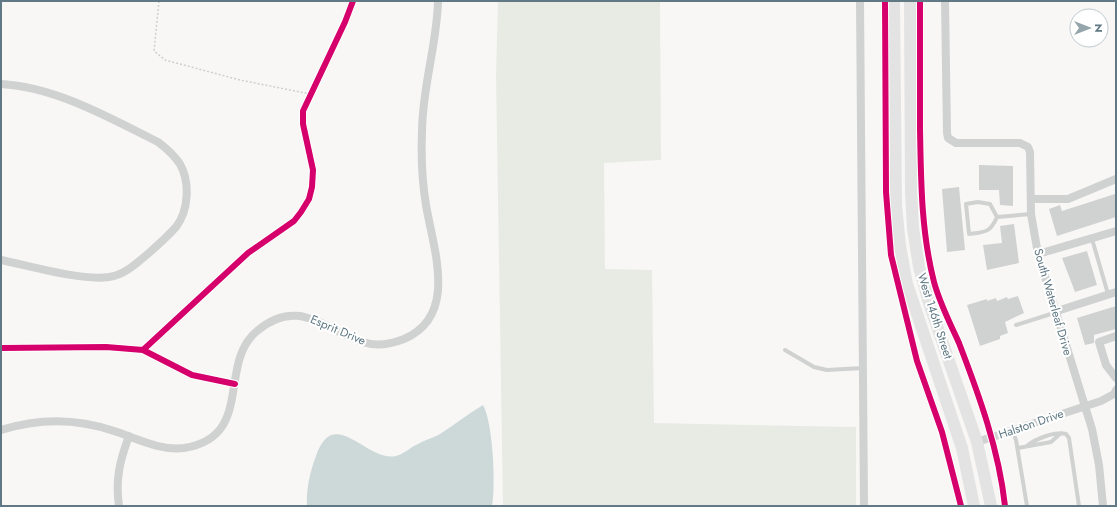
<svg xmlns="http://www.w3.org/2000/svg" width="1117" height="507" viewBox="0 0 1117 507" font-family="Jost,sans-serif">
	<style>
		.green { fill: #e8ebe4 }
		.water { fill: #cdd8d9 }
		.building { fill: #d0d2d2 }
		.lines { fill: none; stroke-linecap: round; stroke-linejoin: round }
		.path { stroke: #cecfd0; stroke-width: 1.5; stroke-dasharray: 2 2; stroke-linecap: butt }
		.lane { stroke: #d0d1d1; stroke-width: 4 }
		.street { stroke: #d0d1d1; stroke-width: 8 }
		.primary { stroke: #e3e3e3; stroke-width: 12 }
		.cycleway-casing { stroke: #fff; stroke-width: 8 }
		.cycleway { stroke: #d6006c; stroke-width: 6 }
		.labels { text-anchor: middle; stroke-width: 4; stroke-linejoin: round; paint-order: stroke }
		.street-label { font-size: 12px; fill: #607984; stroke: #fff }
	</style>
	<rect width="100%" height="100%" fill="#f8f7f6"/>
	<!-- green -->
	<path class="green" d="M 498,1 L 660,1 L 661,160 L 604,163 L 605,269 L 652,270 L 654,423 L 856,427 L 856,506 L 503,506 L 496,76 Z"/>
	<!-- water -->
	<path class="water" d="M 483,405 C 493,422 496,486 492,506 L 307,506 C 306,489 310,472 316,456 C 334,404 367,463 396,456 C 404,454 411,447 418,444 C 425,440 433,438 440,434 C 454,425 468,414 483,405 Z"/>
	<!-- building -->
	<path class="building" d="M 979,165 L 1013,166 L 1013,206 L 1000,205 L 999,190 L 979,190 Z
		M 959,187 L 965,250 L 947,252 L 942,189 Z
		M 1115,194 L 1116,217 L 1057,236 L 1049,209 L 1060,205 L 1062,211 Z
		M 1014,224 L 1019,263 L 987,270 L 983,245 L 1002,243 L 1000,226 Z
		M 1087,251 L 1097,285 L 1075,292 L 1062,258 Z
		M 1018,296 L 1024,313 L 1005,322 L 1008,333 L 1000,336 L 1000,339 L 980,346 L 967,305 L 987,299 L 987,301 L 996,298 L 997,301 L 1007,297 L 1008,299 Z
		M 1116,306 L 1116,329 L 1094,335 L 1094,343 L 1085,345 L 1077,318 Z"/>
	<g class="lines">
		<!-- path -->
		<path class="path" d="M 159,1 L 154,51 L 165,60 L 240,80 L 310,94"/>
		<!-- lane -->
		<path class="lane" d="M 997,217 C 990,233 985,232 969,234 L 966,204 L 978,202 L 990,204 L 997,217 L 1031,214
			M 1092,239 L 1108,294
			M 1016,325 L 1054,313
			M 785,350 L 814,367 L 827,370 L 863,368
			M 1012,430 L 1016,440 L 1027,506
			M 1027,446 C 1035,439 1055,431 1066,434 L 1069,438 L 1079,506
			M 1018,448 L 1051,442 L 1061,433"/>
		<!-- street -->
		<path class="street" d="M 860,1 L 864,506
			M 945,1 L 947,133 L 948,138 L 956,143 L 1020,143 L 1028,147 L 1030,152 L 1031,214 L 1038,254 L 1092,429 L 1099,465 L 1103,506
			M 1,84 C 56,87 110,118 158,142 C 166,148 174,155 180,164 C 190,182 189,210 176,227 C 168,236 159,244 150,252 C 138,262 125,275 109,277 C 81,281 30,266 1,260
			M 1031,199 L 1068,199 L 1116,179
			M 1038,254 L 1116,231
			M 1054,312 L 1116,292
			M 1116,336 L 1099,342 L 1106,365 L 1116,378
			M 1,430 C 39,418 76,418 114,431 C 136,438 160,451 184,448 C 255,437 217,364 257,331 C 298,296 324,330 363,342 C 377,347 391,344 404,339 C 459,316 433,248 426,205 C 422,181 421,157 422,132 C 422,88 437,45 438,1
			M 977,442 L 1101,401 L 1114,394 L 1116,390
			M 119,506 C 115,480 120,460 129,436"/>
		<!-- primary -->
		<path class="primary" d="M 894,1 L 896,205 L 900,246 L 907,284 L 962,448 L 974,506
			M 910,1 L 911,192 L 913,228 L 919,267 L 929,303 L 977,442 L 991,506"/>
		<defs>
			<path id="cycleway" d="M 885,1 L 886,192 L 891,255 L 917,361 L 942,432 L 961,506
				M 920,1 C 920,43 920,86 920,128 C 921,180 921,231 934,282 C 940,304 950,323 959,343 C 979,395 999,450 1005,506
				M 1,348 L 106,347 L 143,350 L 192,375 L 235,384
				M 143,350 L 248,253 L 294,221 L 301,212 L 309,199 L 312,187 L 313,170 L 303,124 L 303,111 L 345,22 L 353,1"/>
		</defs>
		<!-- cycleway casing -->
		<use href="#cycleway" class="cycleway-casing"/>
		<!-- cycleway -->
		<use href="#cycleway" class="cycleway"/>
	</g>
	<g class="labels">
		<!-- street labels -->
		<g class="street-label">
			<text transform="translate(1053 302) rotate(74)" y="4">South Waterleaf Drive</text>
			<text transform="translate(935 316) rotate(72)" y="4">West 146th Street</text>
			<text transform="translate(338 330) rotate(23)" y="4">Esprit Drive</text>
			<text transform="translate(1031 424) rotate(-19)" y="4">Halston Drive</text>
		</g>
	</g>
	<!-- border -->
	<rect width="1117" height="507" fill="none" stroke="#607984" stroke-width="4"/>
	<!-- north arrow -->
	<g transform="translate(1089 28) rotate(90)"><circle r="19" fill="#ffffff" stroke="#bfc9ce"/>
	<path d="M0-3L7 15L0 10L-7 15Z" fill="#95a5ac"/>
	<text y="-6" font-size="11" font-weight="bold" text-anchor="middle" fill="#607984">N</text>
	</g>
</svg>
